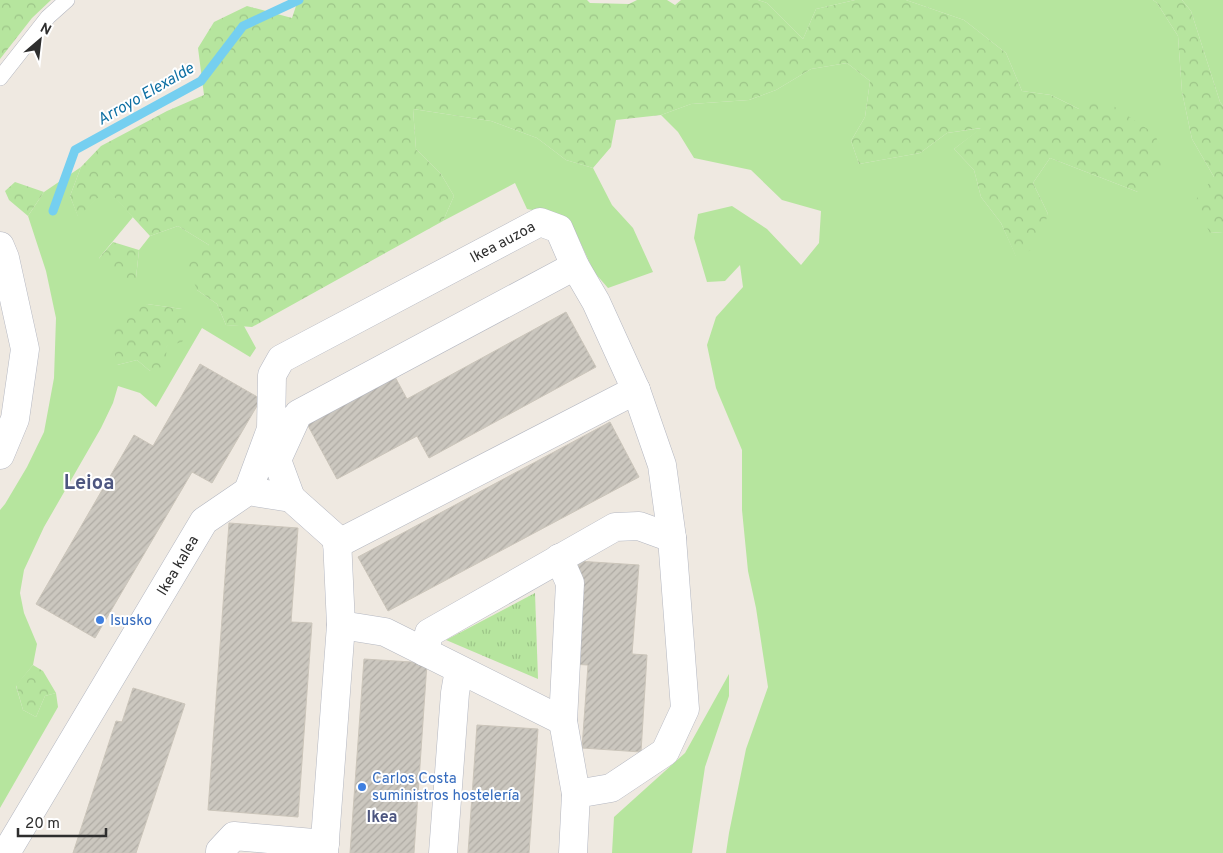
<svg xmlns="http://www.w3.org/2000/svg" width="1223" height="853" viewBox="0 0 1223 853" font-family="Overpass,sans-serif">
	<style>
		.grass { fill: #b6e59e; fill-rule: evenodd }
		.forest { fill: url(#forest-crowns) }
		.park { fill: url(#park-tufts) }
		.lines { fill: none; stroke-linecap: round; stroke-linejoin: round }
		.stream { stroke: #75cff0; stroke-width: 9 }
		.building { fill: url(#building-hatch); stroke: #cbc5ba }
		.service-casing { stroke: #b4b7c1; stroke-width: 16 }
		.minor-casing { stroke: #b4b7c1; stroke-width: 29 }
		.service { stroke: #fff; stroke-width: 15 }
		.minor { stroke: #fff; stroke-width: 28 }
		.shop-dot { fill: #3f7fe0; stroke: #fff; stroke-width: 2 }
		.labels { text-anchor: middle; stroke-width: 4; stroke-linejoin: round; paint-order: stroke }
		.street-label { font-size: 15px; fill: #2e2e2e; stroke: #fff }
		.shop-label { font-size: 15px; fill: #366cbe; stroke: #fff; text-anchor: start }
		.water-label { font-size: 16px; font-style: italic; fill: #0d6fa3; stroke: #fff }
		.neighbourhood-label { font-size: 16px; font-weight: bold; fill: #4d5680; stroke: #fff }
		.district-label { font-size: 20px; font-weight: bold; fill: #4d5680; stroke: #fff }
	</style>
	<defs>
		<pattern id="forest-crowns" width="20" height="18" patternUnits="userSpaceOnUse" patternTransform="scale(1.25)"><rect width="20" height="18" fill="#b6e59e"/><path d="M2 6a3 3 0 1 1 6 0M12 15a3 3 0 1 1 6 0" fill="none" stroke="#9dc588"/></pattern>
		<pattern id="park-tufts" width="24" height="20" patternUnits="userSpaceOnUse" patternTransform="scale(1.25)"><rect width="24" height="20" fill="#b6e59e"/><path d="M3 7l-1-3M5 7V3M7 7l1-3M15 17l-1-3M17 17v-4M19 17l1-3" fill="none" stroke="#9dc588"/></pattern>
		<pattern id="building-hatch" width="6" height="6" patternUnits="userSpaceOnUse" patternTransform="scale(1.25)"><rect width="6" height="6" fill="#cbc7bf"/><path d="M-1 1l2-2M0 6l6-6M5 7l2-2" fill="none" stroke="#afaba4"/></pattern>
	</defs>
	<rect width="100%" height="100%" fill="#efe9e1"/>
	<!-- grass -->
	<path class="grass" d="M 758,0 L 860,0 L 855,0 L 816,9 L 803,39 L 767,3 Z
		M 906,0 L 1153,0 L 1157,3 L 1178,36 L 1182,92 L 1192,139 L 1214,177 L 1210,233 L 1223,232 L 1223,853 L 726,853 L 729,833 L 746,749 L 768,687 L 756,608 L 748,571 L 742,510 L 742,450 L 716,388 L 707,345 L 716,317 L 743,287 L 740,265 L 725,281 L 707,282 L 694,238 L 698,214 L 732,206 L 767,229 L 801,265 L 819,243 L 821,211 L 782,200 L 751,170 L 694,158 L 678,132 L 661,115 L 691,104 L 749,100 L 776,90 L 811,69 L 847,63 L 870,81 L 865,117 L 851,141 L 859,164 L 920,153 L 947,133 L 982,128 L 954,149 L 974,170 L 981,197 L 1001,223 L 1016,256 L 1048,214 L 1033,183 L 1050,158 L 1138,192 L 1079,109 L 1051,95 L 1022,91 L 1006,53 L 964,20 Z
		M 1182,0 L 1223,0 L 1223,106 L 1220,102 L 1191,11 Z
		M 413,109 L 491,121 L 537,138 L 566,160 L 593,168 L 612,205 L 633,228 L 653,272 L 608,288 L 594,272 L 575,231 L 559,215 L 527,209 L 515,183 L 443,221 L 454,196 L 441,174 L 416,149 Z
		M 81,167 L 70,196 L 78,216 L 107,188 L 133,217 L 99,258 L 136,278 L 139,250 L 150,236 L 178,226 L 209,245 L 197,290 L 217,304 L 226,325 L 244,326 L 256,348 L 250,357 L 202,328 L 156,407 L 140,393 L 118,386 L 113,403 L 101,428 L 44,527 L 24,570 L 20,593 L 24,613 L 37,644 L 33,665 L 16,686 L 23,710 L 36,717 L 45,696 L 56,693 L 58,707 L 0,808 L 0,510 L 5,504 L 27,467 L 44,432 L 54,378 L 56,318 L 46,271 L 28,216 L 44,192 ZM 147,304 L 182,309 L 167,346 L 150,371 L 137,360 L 117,365 Z
		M 729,674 L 729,696 L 705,767 L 692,853 L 612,853 L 614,817 L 685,753 Z"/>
	<!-- forest -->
	<path class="forest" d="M 0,0 L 51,0 L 32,18 L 0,59 Z
		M 298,0 L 587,0 L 590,3 L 629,4 L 637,0 L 667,0 L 675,5 L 681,0 L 758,0 L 767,3 L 803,39 L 816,9 L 855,0 L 906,0 L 964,20 L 1006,53 L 1022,91 L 1051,95 L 1079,109 L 1097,95 L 1155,134 L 1166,164 L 1138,192 L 1050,158 L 1033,183 L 1048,214 L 1037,247 L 1016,257 L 1001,223 L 981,197 L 974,170 L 954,149 L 981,128 L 947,133 L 920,153 L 859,164 L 851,141 L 865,117 L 870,81 L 847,63 L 811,69 L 776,90 L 749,100 L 691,104 L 661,115 L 616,120 L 611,147 L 593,168 L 566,160 L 537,138 L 491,121 L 413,109 L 416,149 L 441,174 L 454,196 L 443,221 L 252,327 L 226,325 L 217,304 L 197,290 L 187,265 L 209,245 L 178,226 L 150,236 L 107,189 L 78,217 L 70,196 L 81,167 L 101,146 L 167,111 L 204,95 L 198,48 L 214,22 L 247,6 L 292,18 Z
		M 1153,0 L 1182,0 L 1191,11 L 1220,102 L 1223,106 L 1223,232 L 1210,233 L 1194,202 L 1214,177 L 1192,139 L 1182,92 L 1178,36 L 1157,3 Z
		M 15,182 L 44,192 L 28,216 L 9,200 L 5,191 Z
		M 113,242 L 139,250 L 136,278 L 116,280 L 99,258 Z
		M 147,304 L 182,309 L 194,323 L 182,342 L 167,346 L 165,366 L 150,371 L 137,360 L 117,365 L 112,339 L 120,315 Z
		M 33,665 L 43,671 L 56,693 L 45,696 L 36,717 L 23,710 L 16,685 Z"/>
	<!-- park -->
	<path class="park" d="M 535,593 L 538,679 L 446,640 Z"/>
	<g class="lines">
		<!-- stream -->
		<path class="stream" d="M 53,211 L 75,150 L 201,81 L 243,26 L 299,0"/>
	</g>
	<!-- building -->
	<path class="building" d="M 566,312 L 596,367 L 429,458 L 417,436 L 337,479 L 306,422 L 394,375 L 407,399 Z
		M 200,364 L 261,399 L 212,483 L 192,472 L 95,638 L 36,604 L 134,435 L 153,446 Z
		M 610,422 L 639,477 L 388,611 L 358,557 Z
		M 229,523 L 298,528 L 291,622 L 312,623 L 298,817 L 208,810 Z
		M 577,561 L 639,565 L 632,654 L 647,655 L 641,752 L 582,748 L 588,665 L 570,664 Z
		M 364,659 L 427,663 L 414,853 L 350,853 Z
		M 133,688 L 185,704 L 136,853 L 73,853 L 116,721 L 122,722 Z
		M 477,725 L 538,729 L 529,853 L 468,853 Z"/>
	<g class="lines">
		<defs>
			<path id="service" d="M 0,78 L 48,17 L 67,0"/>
			<g id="minor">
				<path d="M 0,246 L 5,258 L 25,349 L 15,419 L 0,455"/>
				<path id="s1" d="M 248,491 L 271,429 L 272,375 L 281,359 L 540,222 L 559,229 L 575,266 L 298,414 L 277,460 L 291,498"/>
				<path d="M 337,544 L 636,390"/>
				<path d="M 559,558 L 570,583 L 563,721 L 576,794"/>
				<path d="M 341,625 L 385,632 L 563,721"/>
				<path d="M 425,652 L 429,633 L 615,527 L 639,526 L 672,538"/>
				<path id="s2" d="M 6,853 L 204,521 L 248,491 L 291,498 L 337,539 L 341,625 L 324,853"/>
				<path d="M 220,853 L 220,851 L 234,836 L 325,844"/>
				<path d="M 443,853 L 455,693 L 459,670"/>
				<path d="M 573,853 L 576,794 L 611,788 L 665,752 L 685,709 L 672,538 L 662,465 L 636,390 L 596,302 L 575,266"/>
			</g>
		</defs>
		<!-- service casing -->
		<use href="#service" class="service-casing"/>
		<!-- minor casing -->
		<use href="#minor" class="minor-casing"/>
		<!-- service -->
		<use href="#service" class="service"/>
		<!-- minor -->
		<use href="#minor" class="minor"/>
	</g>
	<!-- markers -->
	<g class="shop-dot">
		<circle cx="100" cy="620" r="5"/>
		<circle cx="362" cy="787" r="5"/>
	</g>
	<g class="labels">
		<!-- street labels -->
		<g class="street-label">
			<text dy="5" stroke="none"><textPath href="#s1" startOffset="389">Ikea auzoa</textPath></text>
			<text dy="5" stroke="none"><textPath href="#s2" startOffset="335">Ikea kalea</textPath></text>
		</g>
		<!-- shop labels -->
		<g class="shop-label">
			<text x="110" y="625">Isusko</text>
			<text x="372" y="783">Carlos Costa<tspan x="372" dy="17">suministros hostelería</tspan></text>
		</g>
		<!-- water labels -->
		<g class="water-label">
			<text transform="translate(145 93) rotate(-30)" y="6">Arroyo Elexalde</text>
		</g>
		<!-- neighbourhood labels -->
		<g class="neighbourhood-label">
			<text x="382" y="822">Ikea</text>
		</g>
		<!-- district labels -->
		<g class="district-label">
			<text x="89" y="489">Leioa</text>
		</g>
	</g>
	<!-- north arrow -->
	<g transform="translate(40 40) rotate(28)" stroke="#ffffff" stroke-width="4" paint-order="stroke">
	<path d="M0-4L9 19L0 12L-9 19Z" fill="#2e2e2e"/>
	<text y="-8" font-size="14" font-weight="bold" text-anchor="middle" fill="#2e2e2e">N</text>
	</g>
	<!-- scale -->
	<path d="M18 828v8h88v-8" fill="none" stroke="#2e2e2e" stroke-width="2.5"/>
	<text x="25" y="828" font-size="15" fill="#2e2e2e" stroke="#ffffff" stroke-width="4" paint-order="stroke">20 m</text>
</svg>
